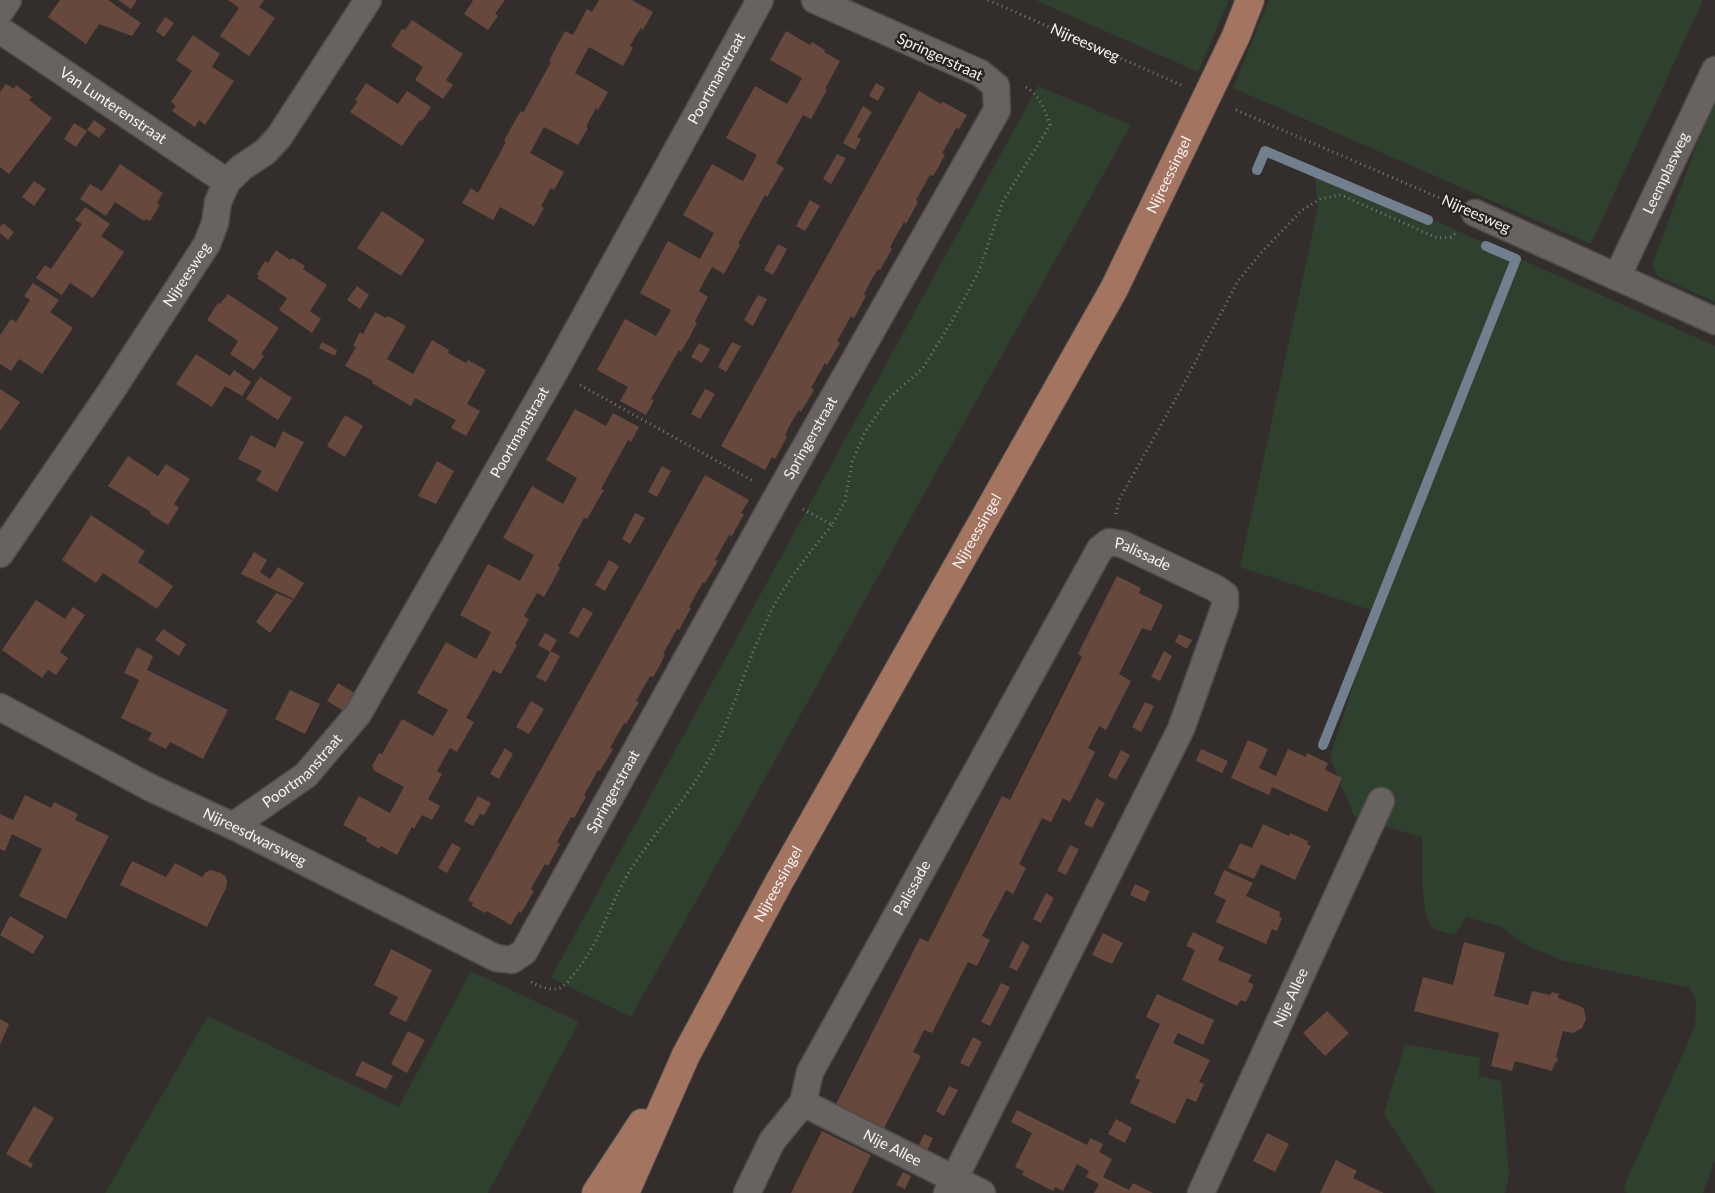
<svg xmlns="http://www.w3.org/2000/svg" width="1715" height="1193" viewBox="0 0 1715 1193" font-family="Lato,sans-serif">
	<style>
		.green { fill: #2f402f }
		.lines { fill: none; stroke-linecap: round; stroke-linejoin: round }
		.stream { stroke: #717f8f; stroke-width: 10 }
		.building { fill: #67483c }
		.street-casing { stroke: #504b4a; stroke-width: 29 }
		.primary-casing { stroke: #504b4a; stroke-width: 30 }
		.path { stroke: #7e7978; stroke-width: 3; stroke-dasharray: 1 4; stroke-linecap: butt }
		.street { stroke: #686260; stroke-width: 26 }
		.primary { stroke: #a37460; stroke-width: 28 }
		.labels { text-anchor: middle; stroke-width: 5; stroke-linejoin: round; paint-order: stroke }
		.street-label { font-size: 15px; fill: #f8f4f3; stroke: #292422 }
	</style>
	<rect width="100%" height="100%" fill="#332e2c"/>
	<!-- green -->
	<path class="green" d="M 1035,0 L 1229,0 L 1198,72 Z
		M 1269,0 L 1703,0 L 1591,244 L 1233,88 Z
		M 1038,86 L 1131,125 L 631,1017 L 551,978 Z
		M 1715,96 L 1715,302 L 1658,276 L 1652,265 Z
		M 1317,168 L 1715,346 L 1715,1160 L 1703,1193 L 1627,1193 L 1624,1187 L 1695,1026 L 1696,1001 L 1690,988 L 1560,960 L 1524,944 L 1502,927 L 1466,917 L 1455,935 C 1448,933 1438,932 1433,927 C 1419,915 1423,857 1422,837 L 1355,818 L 1330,757 L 1377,612 L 1240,567 L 1318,208 L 1315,175 Z
		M 471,971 L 579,1022 L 488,1193 L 105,1193 L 208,1016 L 399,1107 Z
		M 1405,1044 L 1480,1058 L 1479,1076 L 1501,1081 L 1509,1174 L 1505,1193 L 1435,1193 L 1384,1114 Z"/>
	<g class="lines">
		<!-- stream -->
		<path class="stream" d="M 1257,170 L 1265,151 L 1428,220
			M 1323,745 L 1516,259 L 1486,246"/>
	</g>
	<!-- building -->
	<path class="building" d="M 60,0 L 108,0 L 141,23 L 132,36 L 99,24 L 86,44 L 48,17 Z
		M 118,0 L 137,0 L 131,9 Z
		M 228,0 L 264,0 L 259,7 L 275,18 L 249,56 L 220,36 L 239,8 Z
		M 471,0 L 505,0 L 495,14 L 498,16 L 488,30 L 464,14 L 473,1 Z
		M 599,0 L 632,0 L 653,12 L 643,30 L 641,28 L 635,37 L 630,46 L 633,48 L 623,66 L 589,47 L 575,73 L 608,92 L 598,110 L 596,108 L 586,127 L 588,128 L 578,145 L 544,127 L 530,153 L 564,172 L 554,190 L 551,188 L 541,206 L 544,208 L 534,226 L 500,207 L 493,220 L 462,203 L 471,188 L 478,193 L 506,142 L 504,141 L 512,126 L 521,111 L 523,113 L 551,62 L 549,61 L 565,31 L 573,35 L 587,9 L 592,12 Z
		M 165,17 L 174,23 L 164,37 L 156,31 Z
		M 412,20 L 463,54 L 446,80 L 453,85 L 443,99 L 415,80 L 423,67 L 391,46 L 402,29 L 405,30 Z
		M 786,31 L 810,45 L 812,42 L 825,50 L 824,52 L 840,61 L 825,89 L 827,90 L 811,119 L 803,115 L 776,163 L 784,168 L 767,197 L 765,195 L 738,244 L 740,245 L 724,274 L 712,267 L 699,291 L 708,297 L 695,321 L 697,323 L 689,338 L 681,352 L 679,350 L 651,399 L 654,400 L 646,415 L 620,401 L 628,387 L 597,370 L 625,319 L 656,336 L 671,310 L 640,293 L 668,241 L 700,259 L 714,233 L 683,215 L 712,164 L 743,181 L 757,155 L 726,138 L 755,86 L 787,104 L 795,91 L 802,78 L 770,60 Z
		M 193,35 L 220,54 L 212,67 L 234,81 L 205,125 L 199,120 L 195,127 L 172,111 L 176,106 L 171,102 L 192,71 L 176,60 Z
		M 366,83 L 398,104 L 407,91 L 431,107 L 422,121 L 420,120 L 402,146 L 350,112 L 358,101 L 355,100 Z
		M 876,83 L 885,88 L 878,101 L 869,96 Z
		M 6,84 L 14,89 L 16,85 L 32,97 L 29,100 L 52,118 L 9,174 L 0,167 L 0,92 Z
		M 919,91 L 941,104 L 943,102 L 967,115 L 959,129 L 956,128 L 949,141 L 942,153 L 945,154 L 939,166 L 933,176 L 930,175 L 916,200 L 918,202 L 906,224 L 904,222 L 890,247 L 892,249 L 880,270 L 878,269 L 870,282 L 864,294 L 866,296 L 854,318 L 851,316 L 837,341 L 840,343 L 827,365 L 825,363 L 811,388 L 814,390 L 801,412 L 799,410 L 791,423 L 785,435 L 787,437 L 775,459 L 772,457 L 765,470 L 721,446 Z
		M 863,106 L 872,112 L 857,137 L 861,139 L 855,150 L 843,143 Z
		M 94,120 L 106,129 L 99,138 L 87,130 Z
		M 74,123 L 87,131 L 76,147 L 64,139 Z
		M 837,154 L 846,158 L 831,184 L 823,179 Z
		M 120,164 L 163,193 L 157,203 L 160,205 L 150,221 L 146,219 L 144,221 L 115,202 L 106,216 L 80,199 L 90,184 L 102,191 Z
		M 34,181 L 46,189 L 34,206 L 22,197 Z
		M 810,200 L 820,206 L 805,231 L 796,226 Z
		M 85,207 L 110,224 L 101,236 L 124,252 L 93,298 L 70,283 L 62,295 L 36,278 L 45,265 L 51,269 L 82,224 L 75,220 Z
		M 382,211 L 425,240 L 401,276 L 357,248 Z
		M 3,223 L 14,232 L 8,240 L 0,233 L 0,227 Z
		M 778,244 L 787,249 L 773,275 L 764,270 Z
		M 276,250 L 290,260 L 292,258 L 305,266 L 303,269 L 327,285 L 310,311 L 321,319 L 312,333 L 279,310 L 287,298 L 257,278 L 259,276 L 257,274 L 265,261 L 268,263 Z
		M 33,283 L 59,300 L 50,312 L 73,328 L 42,374 L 19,359 L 11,371 L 0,364 L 0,335 L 11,319 L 16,322 L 30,300 L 24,296 Z
		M 357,286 L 369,295 L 360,309 L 347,300 Z
		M 228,294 L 279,328 L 261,354 L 264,356 L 254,370 L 230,354 L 238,341 L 207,320 L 218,303 L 220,304 Z
		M 758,295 L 767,299 L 753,326 L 744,320 Z
		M 375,312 L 386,318 L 388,316 L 406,326 L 387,359 L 413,374 L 432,340 L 449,350 L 448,353 L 466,363 L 468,360 L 486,370 L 467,404 L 480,411 L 466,436 L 451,428 L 456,420 L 415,398 L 411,406 L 372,383 L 373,381 L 345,366 L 356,347 L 353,346 L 360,332 L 363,334 Z
		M 322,342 L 337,350 L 335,356 L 319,348 Z
		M 732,342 L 741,346 L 726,372 L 718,367 Z
		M 699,343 L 710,349 L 702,363 L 691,357 Z
		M 196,354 L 230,376 L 234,370 L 251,382 L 242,396 L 225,386 L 212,407 L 176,384 Z
		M 260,377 L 292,398 L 278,420 L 246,399 Z
		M 0,389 L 20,402 L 0,431 Z
		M 705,389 L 715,394 L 700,419 L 691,414 Z
		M 575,409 L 606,426 L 613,413 L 639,427 L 631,442 L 628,440 L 601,489 L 604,490 L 595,505 L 587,519 L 584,518 L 558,566 L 560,568 L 544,597 L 537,593 L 524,616 L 529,619 L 515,644 L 517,645 L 501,674 L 493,670 L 480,694 L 466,718 L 474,722 L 457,752 L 450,748 L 437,771 L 442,774 L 428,799 L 440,806 L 432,820 L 422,815 L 414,829 L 412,827 L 397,855 L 381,846 L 379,849 L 366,841 L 367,838 L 343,825 L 359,796 L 390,813 L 404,787 L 373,770 L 374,768 L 372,766 L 379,753 L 382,754 L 402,719 L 433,736 L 448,710 L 417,693 L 446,642 L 476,659 L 484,646 L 491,632 L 460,615 L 488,564 L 520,581 L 534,555 L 503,538 L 532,486 L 563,504 L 577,478 L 546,460 Z
		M 345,415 L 363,426 L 345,457 L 327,446 Z
		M 283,431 L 304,442 L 277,492 L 256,480 L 262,471 L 238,459 L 251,435 L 275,448 Z
		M 128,456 L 158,476 L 166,464 L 190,479 L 174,504 L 179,508 L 168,525 L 150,514 L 151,512 L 108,486 Z
		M 437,461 L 454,471 L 436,504 L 418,496 Z
		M 662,466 L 671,471 L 657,497 L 648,492 Z
		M 705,475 L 749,500 L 741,513 L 744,514 L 732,536 L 729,535 L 715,560 L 718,561 L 705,583 L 703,582 L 689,607 L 691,608 L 679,630 L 677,629 L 663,654 L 665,655 L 659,667 L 653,677 L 650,676 L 636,701 L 639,702 L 626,724 L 624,723 L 610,748 L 613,749 L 606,761 L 600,771 L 598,770 L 591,783 L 584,795 L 586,797 L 574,818 L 571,817 L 557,842 L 560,844 L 548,866 L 545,864 L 538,876 L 531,889 L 534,891 L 521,913 L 519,911 L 511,925 L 487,911 L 485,913 L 472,906 L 473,903 L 468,900 Z
		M 635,513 L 645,518 L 630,544 L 622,539 Z
		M 91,515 L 145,551 L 138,562 L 173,586 L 157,609 L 103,573 L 96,583 L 62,560 Z
		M 254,552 L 267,560 L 260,572 L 270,579 L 278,567 L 304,583 L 294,599 L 241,574 Z
		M 609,560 L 619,566 L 605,591 L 595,585 Z
		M 1117,576 L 1141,588 L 1139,593 L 1163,605 L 1151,631 L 1142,628 L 1119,674 L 1131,681 L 1106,730 L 1099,726 L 1088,748 L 1095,752 L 1070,802 L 1063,798 L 1051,822 L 1042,818 L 1019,864 L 1026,868 L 1013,894 L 1006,890 L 982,936 L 990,940 L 977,966 L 968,962 L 932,1033 L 924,1030 L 913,1052 L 921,1056 L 883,1130 L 835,1106 L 920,938 L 928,942 L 1002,796 L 1010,800 L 1082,657 L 1078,654 Z
		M 276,593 L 293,600 L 270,633 L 256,622 Z
		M 36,600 L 65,619 L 73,607 L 85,615 L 60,652 L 68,658 L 56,675 L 48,670 L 42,678 L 2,650 Z
		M 583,607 L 593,613 L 578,638 L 569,633 Z
		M 163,629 L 186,644 L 179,656 L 155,640 Z
		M 545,633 L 557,640 L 550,652 L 538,645 Z
		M 1179,634 L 1192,640 L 1187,649 L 1175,642 Z
		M 137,647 L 153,656 L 147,670 L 228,710 L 203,759 L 170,742 L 166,749 L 148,740 L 152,733 L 121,718 L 139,680 L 124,673 Z
		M 551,651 L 560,656 L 546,682 L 536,677 Z
		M 1164,651 L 1172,656 L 1160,681 L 1151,677 Z
		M 338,683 L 358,695 L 347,713 L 327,701 Z
		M 290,690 L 320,704 L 305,734 L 275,719 Z
		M 531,701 L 544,709 L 529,734 L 516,727 Z
		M 1145,702 L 1154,706 L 1141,732 L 1132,727 Z
		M 1248,740 L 1268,749 L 1259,768 L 1276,776 L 1288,749 L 1306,757 L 1307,753 L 1328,763 L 1325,770 L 1342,778 L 1327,812 L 1272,787 L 1269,795 L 1231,778 Z
		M 505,748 L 513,754 L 499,779 L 490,774 Z
		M 1201,749 L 1228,761 L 1222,773 L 1196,761 Z
		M 1121,750 L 1130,755 L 1116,780 L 1108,776 Z
		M 25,795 L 51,808 L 54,802 L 78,814 L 75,820 L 109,836 L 66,919 L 19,896 L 42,849 L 12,834 L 5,851 L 0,849 L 0,814 L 13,820 Z
		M 478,796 L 491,803 L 484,815 L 480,814 L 473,826 L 464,821 Z
		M 1096,798 L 1105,803 L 1092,828 L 1084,824 Z
		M 1263,824 L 1289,836 L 1290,833 L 1308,841 L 1307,844 L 1311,846 L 1295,880 L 1261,864 L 1254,879 L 1228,868 L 1240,843 L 1252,848 Z
		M 452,843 L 461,848 L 447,873 L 438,868 Z
		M 1070,845 L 1079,849 L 1066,875 L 1057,871 Z
		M 132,861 L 166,877 L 175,863 L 202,877 L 206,872 L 211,870 L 221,873 L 226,877 L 227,882 L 226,888 L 207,927 L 120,885 Z
		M 1224,870 L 1253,883 L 1246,896 L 1280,912 L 1279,916 L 1282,918 L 1277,931 L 1272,929 L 1266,944 L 1216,922 L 1226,900 L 1214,894 Z
		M 1135,884 L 1150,891 L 1145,902 L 1130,895 Z
		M 1046,893 L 1054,898 L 1041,923 L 1033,919 Z
		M 10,916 L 44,936 L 33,954 L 0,935 Z
		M 1193,932 L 1224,947 L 1218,960 L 1252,975 L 1248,982 L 1254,985 L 1246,1002 L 1241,1000 L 1237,1006 L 1182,980 L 1195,950 L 1186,946 Z
		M 1103,933 L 1123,943 L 1112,964 L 1092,955 Z
		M 1022,941 L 1030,946 L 1017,971 L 1009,967 Z
		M 1464,942 L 1505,953 L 1494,996 L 1528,1005 L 1532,991 L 1550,995 L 1552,992 L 1559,994 L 1558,998 L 1580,1006 L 1584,1009 L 1586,1019 L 1582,1028 L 1573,1033 L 1563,1031 L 1556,1057 L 1558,1058 L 1557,1063 L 1555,1062 L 1552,1071 L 1515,1061 L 1512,1071 L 1491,1066 L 1499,1033 L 1414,1011 L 1423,977 L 1453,985 Z
		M 391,949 L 432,970 L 406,1022 L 389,1014 L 398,997 L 374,985 Z
		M 1001,983 L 1010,987 L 990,1026 L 981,1022 Z
		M 1157,994 L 1214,1020 L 1203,1045 L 1178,1033 L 1173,1043 L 1210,1060 L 1199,1082 L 1204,1084 L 1196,1102 L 1187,1098 L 1175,1124 L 1130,1103 L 1140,1080 L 1135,1078 L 1160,1024 L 1146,1017 Z
		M 1327,1011 L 1349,1033 L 1325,1056 L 1303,1033 Z
		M 0,1019 L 9,1024 L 0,1045 Z
		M 408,1031 L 425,1040 L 407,1073 L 391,1064 Z
		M 973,1037 L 982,1042 L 969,1067 L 960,1063 Z
		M 362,1061 L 393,1076 L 386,1089 L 355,1075 Z
		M 949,1086 L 958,1090 L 944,1116 L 936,1111 Z
		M 34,1106 L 54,1118 L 28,1161 L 33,1164 L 31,1168 L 6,1154 Z
		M 1017,1110 L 1087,1145 L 1090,1138 L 1103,1144 L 1099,1152 L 1112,1159 L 1103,1177 L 1129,1190 L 1133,1183 L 1153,1193 L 1094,1193 L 1099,1184 L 1086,1177 L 1089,1171 L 1077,1164 L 1063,1191 L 1055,1187 L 1053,1191 L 1022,1175 L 1024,1171 L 1015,1167 L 1032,1133 L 1011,1122 Z
		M 1116,1119 L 1132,1128 L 1125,1143 L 1108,1134 Z
		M 822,1131 L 871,1155 L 852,1193 L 791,1193 Z
		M 1267,1133 L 1289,1144 L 1275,1172 L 1253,1161 Z
		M 924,1134 L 933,1138 L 927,1151 L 918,1147 Z
		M 1336,1160 L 1357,1171 L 1353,1178 L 1384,1193 L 1320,1193 Z
		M 903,1172 L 911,1176 L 905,1189 L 896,1185 Z"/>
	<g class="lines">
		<defs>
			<g id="street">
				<path d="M 0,12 L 8,0"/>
				<path id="s2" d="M 0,30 L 227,182"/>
				<path d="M 1475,213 L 1715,321"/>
				<path id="s3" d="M 1617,277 L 1715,70"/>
				<path id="s4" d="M 0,554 L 110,393 L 207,244 L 215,223 L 218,202 L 227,182 L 241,168 L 265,152 L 279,137 L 368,0"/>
				<path id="s5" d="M 0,707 L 151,788 L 233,826 L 496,958 L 512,960 L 524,952 L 778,495 L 997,110 L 996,86 L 980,73 L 815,0"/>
				<path id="s6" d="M 233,826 L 306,775 L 358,714 L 555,371 L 760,0"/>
				<path id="s7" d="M 803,1103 L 982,1193"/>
				<path id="s8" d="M 747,1193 L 772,1141 L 803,1103 L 810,1072 L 1100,549 L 1109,542 L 1122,544 L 1215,588 L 1225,595 L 1225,606 L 1181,729 L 947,1193"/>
				<path id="s9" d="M 1201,1193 L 1381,801"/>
			</g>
			<g id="primary">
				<path d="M 596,1193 L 642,1123"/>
				<path id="s10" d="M 625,1193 L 686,1055 L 779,882 L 1114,289 L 1236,36 L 1250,0"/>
			</g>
		</defs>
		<!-- street casing -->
		<use href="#street" class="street-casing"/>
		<!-- primary casing -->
		<use href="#primary" class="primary-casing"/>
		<!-- path -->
		<g class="path">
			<path id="s1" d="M 988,0 L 1181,85"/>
			<path d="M 1236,110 L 1449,202"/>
			<path d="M 580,385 L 753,481"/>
			<path d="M 803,509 L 832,525 L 845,501 L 852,462 L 865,432 L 888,399 L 923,368 L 953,319 L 978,273 L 1003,201 L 1050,125 C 1045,110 1040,96 1026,87"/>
			<path d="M 1116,514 L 1119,500 L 1180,391 L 1238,281 L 1260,254 L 1301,211 L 1320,199 L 1341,195 L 1437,238 L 1451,237 L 1456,233"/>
			<path d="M 531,982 C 541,987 553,993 563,986 C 567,984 570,979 573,975 C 598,947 607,911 625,879 C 651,834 690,798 713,751 C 734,710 746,664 766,622 C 782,586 807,556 832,525"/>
		</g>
		<!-- street -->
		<use href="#street" class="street"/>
		<!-- primary -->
		<use href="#primary" class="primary"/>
	</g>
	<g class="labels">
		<!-- street labels -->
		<g class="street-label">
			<text dy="5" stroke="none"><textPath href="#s1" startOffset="106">Nijreesweg</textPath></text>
			<text transform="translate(940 57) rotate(25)" y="5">Springerstraat</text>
			<text dy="5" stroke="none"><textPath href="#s6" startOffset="899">Poortmanstraat</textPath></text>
			<text dy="5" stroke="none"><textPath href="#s2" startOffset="136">Van Lunterenstraat</textPath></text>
			<text dy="5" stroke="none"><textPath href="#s3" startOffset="115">Leemplasweg</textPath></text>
			<text dy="5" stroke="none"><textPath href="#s10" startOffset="1155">Nijreessingel</textPath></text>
			<text transform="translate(1476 214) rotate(24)" y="5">Nijreesweg</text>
			<text dy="5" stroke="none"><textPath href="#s4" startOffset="336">Nijreesweg</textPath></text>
			<text dy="5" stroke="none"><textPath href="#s6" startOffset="494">Poortmanstraat</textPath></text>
			<text dy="5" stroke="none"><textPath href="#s5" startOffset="1175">Springerstraat</textPath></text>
			<text dy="5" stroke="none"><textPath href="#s10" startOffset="750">Nijreessingel</textPath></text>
			<text dy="5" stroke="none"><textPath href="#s8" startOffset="784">Palissade</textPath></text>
			<text dy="5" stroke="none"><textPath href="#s6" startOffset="89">Poortmanstraat</textPath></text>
			<text dy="5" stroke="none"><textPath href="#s5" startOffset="770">Springerstraat</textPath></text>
			<text dy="5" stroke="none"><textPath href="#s5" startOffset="286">Nijreesdwarsweg</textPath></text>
			<text dy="5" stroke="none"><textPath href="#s10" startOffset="345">Nijreessingel</textPath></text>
			<text dy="5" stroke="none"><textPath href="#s8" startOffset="349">Palissade</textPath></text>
			<text dy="5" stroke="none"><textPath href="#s9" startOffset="215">Nije Allee</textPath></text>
			<text dy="5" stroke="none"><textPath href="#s7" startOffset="100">Nije Allee</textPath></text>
		</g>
	</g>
</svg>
